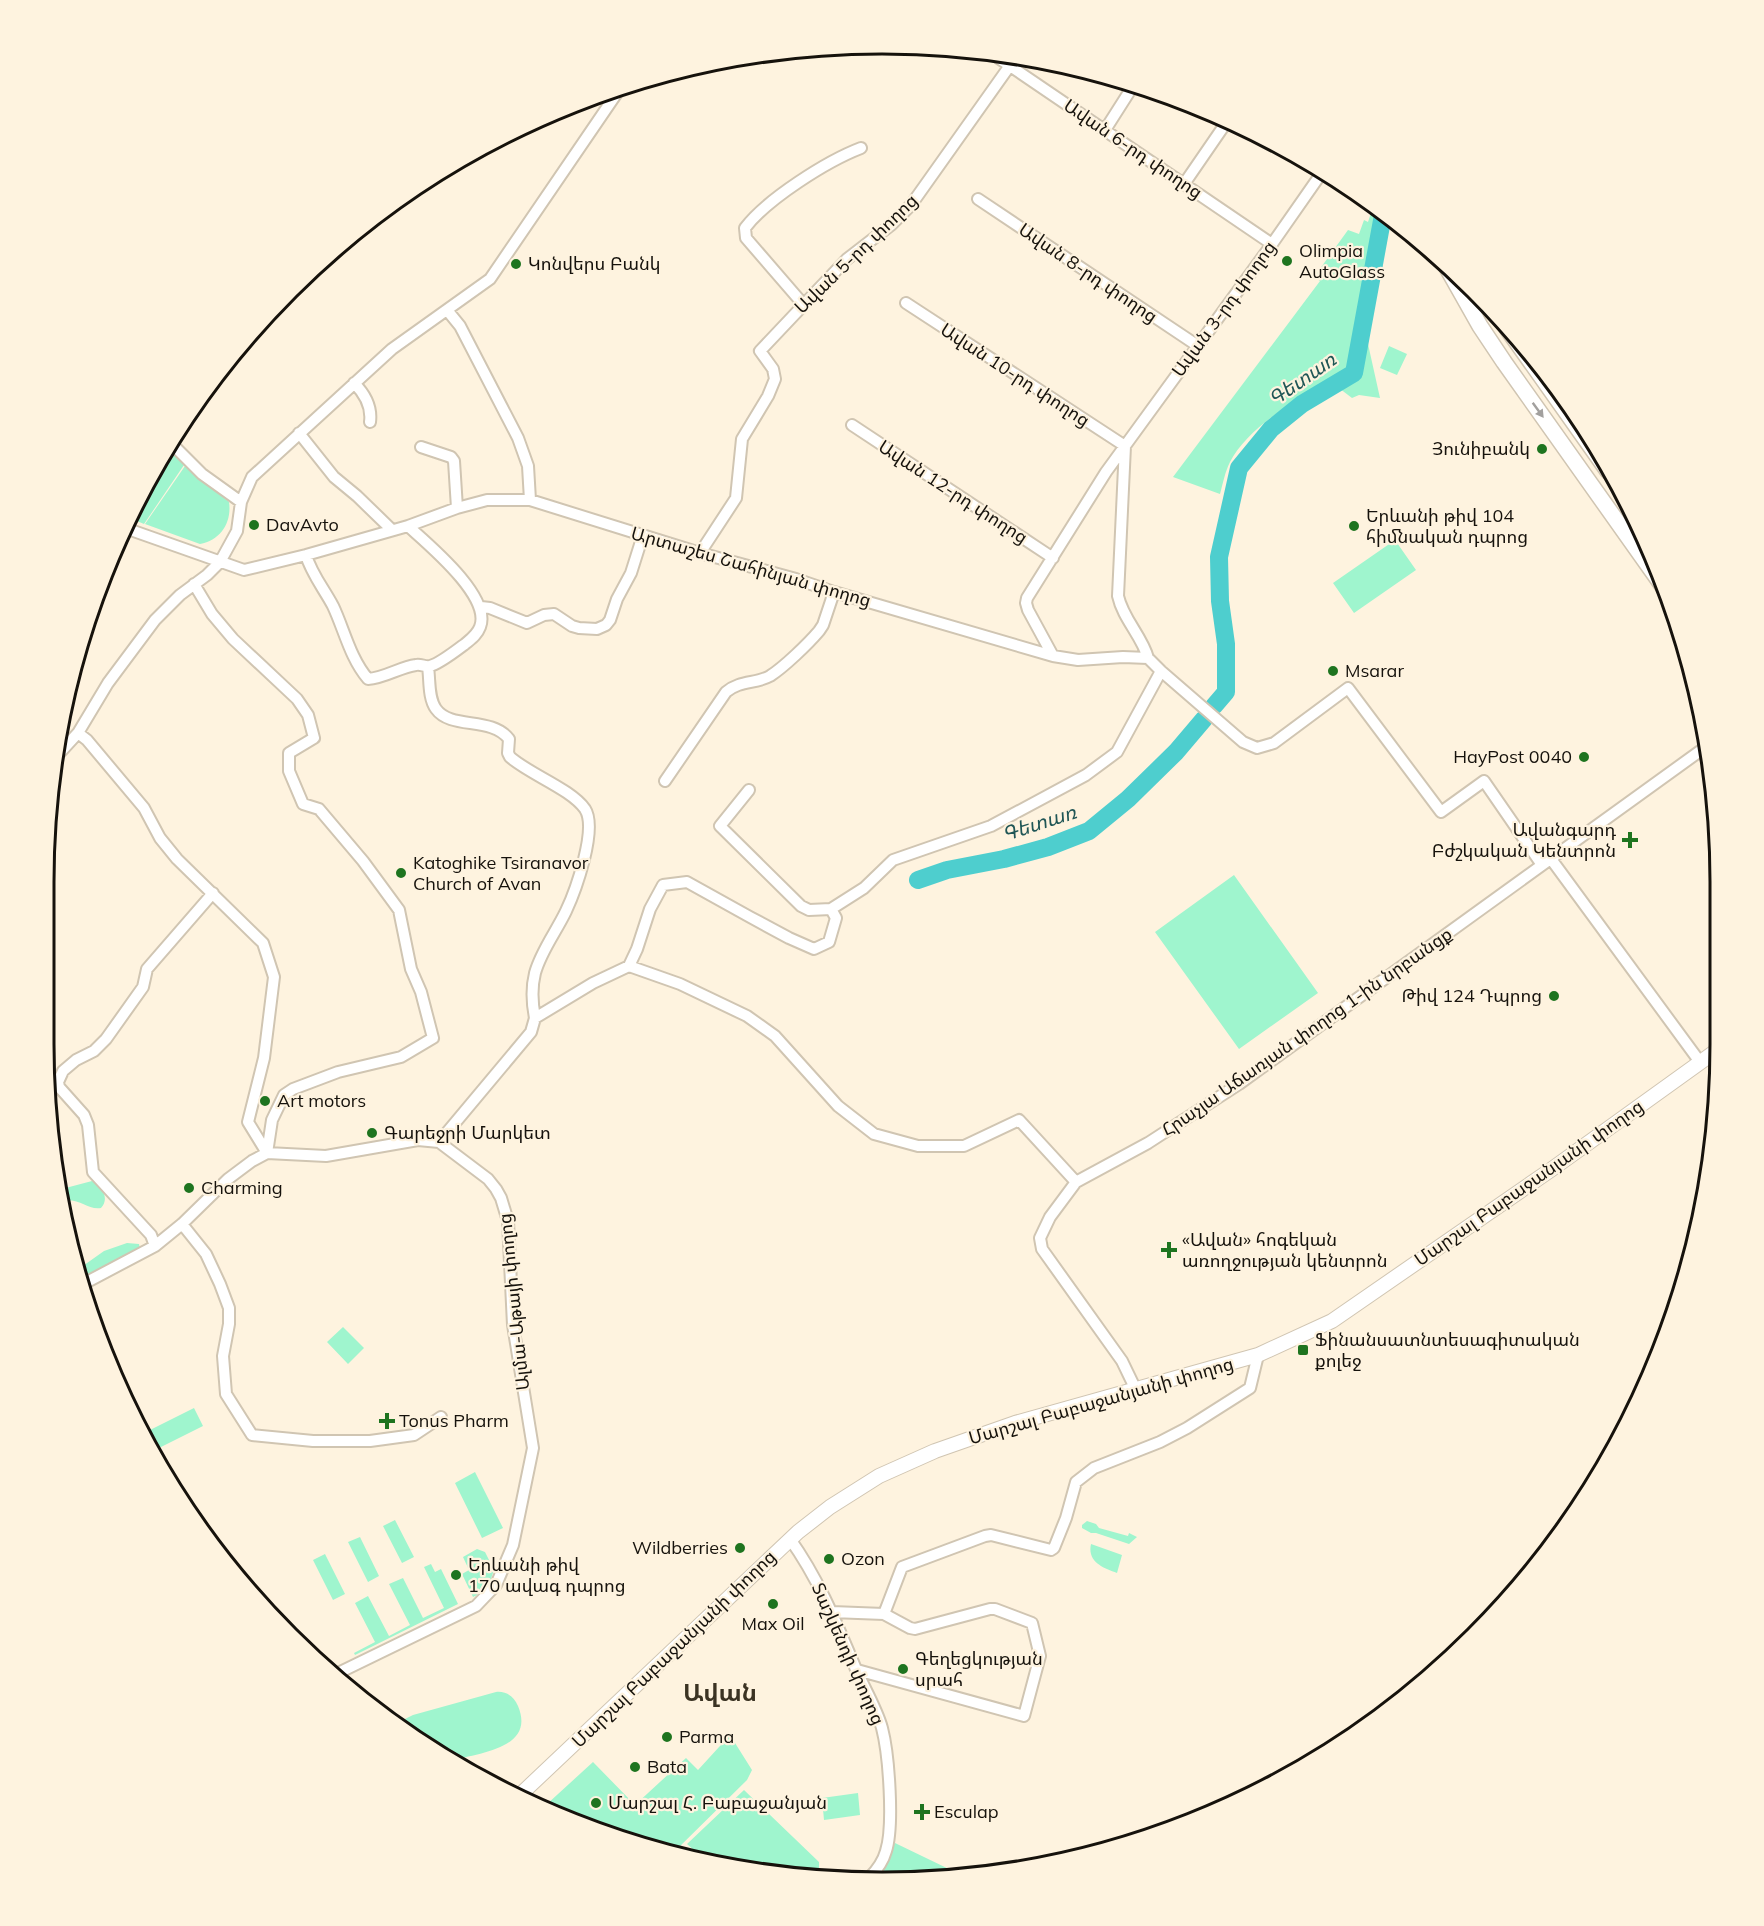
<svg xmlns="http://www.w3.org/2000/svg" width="1764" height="1926" viewBox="0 0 1764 1926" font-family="Mulish,'Noto Sans Armenian',sans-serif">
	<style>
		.green { fill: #9ff5ce }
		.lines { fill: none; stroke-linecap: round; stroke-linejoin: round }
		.river { stroke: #4ecece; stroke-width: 18 }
		.minor-casing { stroke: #d0c5b2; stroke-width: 14 }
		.major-casing { stroke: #d0c5b2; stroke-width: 16 }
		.highway-casing { stroke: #d0c5b2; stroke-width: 18 }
		.minor { stroke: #fff; stroke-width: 10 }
		.major { stroke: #fff; stroke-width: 14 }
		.highway { stroke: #fff; stroke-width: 15 }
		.oneway { fill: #a2a09e }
		.poi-dot { fill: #1e741f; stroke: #fef3df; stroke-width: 2 }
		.labels { text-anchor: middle; stroke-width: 4.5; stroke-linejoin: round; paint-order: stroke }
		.street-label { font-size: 18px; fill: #16120c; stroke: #fef3df }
		.poi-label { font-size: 18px; fill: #16120c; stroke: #fef3df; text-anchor: start }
		.water-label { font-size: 20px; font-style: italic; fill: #205656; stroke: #fef3df }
		.district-label { font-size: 24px; font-weight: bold; fill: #3b3323; stroke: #fef3df }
		.rim { fill: none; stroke: #16120c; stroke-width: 3 }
	</style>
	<rect width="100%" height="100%" fill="#fef3df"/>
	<!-- green -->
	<path class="green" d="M 1373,207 L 1389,218 L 1366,335 L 1380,398 L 1359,395 L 1352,398 L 1331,382 C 1297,397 1247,429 1230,462 C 1225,472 1223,483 1220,494 L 1173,477 L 1320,281 L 1314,277 L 1348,230 L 1359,234 L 1364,220 L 1368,222 Z
		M 1389,346 L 1407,354 L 1397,375 L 1380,368 Z
		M 168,448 L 184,465 L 144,524 L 130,518 Z
		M 185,466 L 229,502 C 232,522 221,540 200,544 L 145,524 Z
		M 1395,540 L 1416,570 L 1354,613 L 1333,583 Z
		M 1234,875 L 1318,993 L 1239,1049 L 1155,932 Z
		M 92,1181 C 102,1187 110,1198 101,1208 C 86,1210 81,1197 59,1201 L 58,1190 Z
		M 127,1243 L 139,1244 L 140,1249 L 83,1278 L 80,1268 L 104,1251 Z
		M 343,1327 L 364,1348 L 348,1364 L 327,1342 Z
		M 194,1408 L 203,1426 L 159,1448 L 150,1430 Z
		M 475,1472 L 503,1528 L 482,1538 L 455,1483 Z
		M 395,1520 L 414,1557 L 402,1563 L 383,1526 Z
		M 1087,1521 L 1096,1524 L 1099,1528 L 1128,1536 L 1129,1533 L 1137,1537 L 1129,1544 L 1096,1533 L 1091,1533 L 1082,1528 L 1082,1525 Z
		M 360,1537 L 379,1576 L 368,1582 L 348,1542 Z
		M 1091,1544 L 1122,1555 L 1117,1573 C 1103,1568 1087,1562 1091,1544 Z
		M 477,1549 L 485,1552 L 494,1570 L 487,1590 L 473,1597 L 462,1574 L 469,1570 L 463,1557 Z
		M 325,1554 L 345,1594 L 333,1600 L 313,1560 Z
		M 431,1564 L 435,1572 L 441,1569 L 458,1604 L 355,1655 L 354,1653 L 375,1642 L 355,1603 L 368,1596 L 389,1636 L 410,1625 L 389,1584 L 403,1578 L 423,1618 L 444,1608 L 424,1567 Z
		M 496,1692 C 506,1691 514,1696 518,1706 C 536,1749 478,1753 450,1761 L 401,1726 L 405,1719 L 413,1715 Z
		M 730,1735 L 752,1770 L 747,1780 L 671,1855 L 665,1854 L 546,1805 L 593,1762 L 635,1805 L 686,1758 L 698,1770 Z
		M 744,1790 L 819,1862 L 819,1870 L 814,1878 L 705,1860 L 687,1844 Z
		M 858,1793 L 860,1815 L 824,1820 L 822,1798 Z
		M 895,1843 L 953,1871 L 953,1872 L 876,1878 Z"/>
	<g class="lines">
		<!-- river -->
		<path class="river" d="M 1214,706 L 1226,692 L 1226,644 L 1220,601 L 1219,557 L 1239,468 L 1271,429 L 1302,404 L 1354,373 L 1383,215
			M 918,880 L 947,870 L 1004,859 L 1048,847 L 1089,831 L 1128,799 L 1176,752 L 1204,719"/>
		<defs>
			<path id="minor" d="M 994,55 L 1272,244
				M 1105,130 L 1133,86
				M 1184,184 L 1228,120
				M 978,199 L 1198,346
				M 906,303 L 1125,446 L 1118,596 C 1123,619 1142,636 1148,658
				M 803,304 L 746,238 L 745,228 C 767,199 827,161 861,148
				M 447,310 L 460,326 L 518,438 L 528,466 L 530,500
				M 354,383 C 365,394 372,407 370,422
				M 852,425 L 1053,558
				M 299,433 L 334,477 L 357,496 L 392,530
				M 171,443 L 202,474 L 241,502
				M 421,447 L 451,457 L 454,461 L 457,508
				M 125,528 L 244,570 L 306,555 L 408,526 L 457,508 L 487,500 L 530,500 L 700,553 L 796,579 L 834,592 L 1053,656 L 1078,660 L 1123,657 L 1148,658 L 1161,671 L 1243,742 L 1257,748 L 1274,743 L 1348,688 L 1441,812 L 1484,781 L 1542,865
				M 700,553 L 736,498 L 742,439 L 768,396 L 775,379 L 773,369 L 760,351 L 847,259 L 891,225 L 911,205 L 1016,57
				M 306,555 C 311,573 324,589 333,606 C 344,629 350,658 368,679 C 385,678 400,667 416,665 C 421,664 425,667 430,666 C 439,664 457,650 465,644 C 471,639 477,635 480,627 C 492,597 429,545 408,526
				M 194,584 L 212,614 L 233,639 L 297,699 L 308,715 L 314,738 L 289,753 L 289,771 L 303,804 L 319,809 L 363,861 L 399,910 L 411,969 L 421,992 L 433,1038 L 401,1057 L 338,1072 L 293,1089 L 284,1095 L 272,1120 L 267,1153
				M 481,607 L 490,608 L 527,623 L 544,615 L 554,614 L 572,626 L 579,628 L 597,629 L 606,625 L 610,620 L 617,599 L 631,573 L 643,535
				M 1053,656 L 1028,610 L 1026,603 L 1027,598 L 1106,472 L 1272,244 L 1323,171
				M 428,667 C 430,680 428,698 436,709 C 451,730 491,716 509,739 L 508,753 L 510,757 C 529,774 571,789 585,809 C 598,829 575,892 566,911 C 556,932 541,951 535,973 C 531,989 532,1003 535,1018
				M 78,733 L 87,740 L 144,808 L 160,838 L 177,859 L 263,943 L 274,977 L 264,1058 L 248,1122 L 267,1153
				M 54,759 L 78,733 L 108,683 L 155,620 L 180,595 L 207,575 L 220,562 L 237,531 L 241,502 L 252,477 L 392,349 L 490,279 L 619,90
				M 665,781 L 726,692 C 740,680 756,684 770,676 C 784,667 808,644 819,631 L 823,625 L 834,592
				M 749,790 L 720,826 L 801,906 L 809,910 L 831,909 L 864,888 L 893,860 L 991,826 L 1086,775 L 1117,752 L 1161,671
				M 1551,859 L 1700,1062
				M 629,966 L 637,949 L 650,909 L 663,885 L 687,882 L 750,917 L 789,938 L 814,949 L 829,942 L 836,918 L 831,909
				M 439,1142 L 531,1032 L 535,1018 L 593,983 L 629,966 L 680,984 L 747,1016 L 775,1036 L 838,1106 L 874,1134 L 918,1146 L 964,1146 L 1019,1120 L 1076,1182
				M 182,1224 L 206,1254 L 220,1284 L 229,1308 L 229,1324 L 223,1356 L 226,1394 L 252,1435 L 313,1441 L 370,1441 L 414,1435 L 441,1417
				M 155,1246 L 151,1235 L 93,1172 L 88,1125 L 84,1115 L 59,1087 L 58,1082 L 63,1071 L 76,1060 L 94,1051 L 106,1039 L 143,987 L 147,969 L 213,893
				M 85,1283 L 155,1246 L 182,1224 L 228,1179 L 252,1161 L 267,1153 L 326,1156 L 418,1140 L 439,1142 L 488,1179 L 496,1189 L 501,1198 L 508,1221 L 513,1325 L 533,1448 L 513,1545 L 496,1585 L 476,1606 L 332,1676
				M 1136,1390 L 1122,1361 L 1042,1249 L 1040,1238 L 1050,1217 L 1076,1182 L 1148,1143 L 1239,1084 L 1707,746
				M 790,1539 C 820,1581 838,1627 858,1674 C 866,1691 877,1710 882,1728 C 889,1755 894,1826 886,1851 C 883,1862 877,1870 869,1878
				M 832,1612 L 884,1614 L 902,1567 L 985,1536 L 991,1535 L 1051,1550 L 1054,1548 L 1066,1518 L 1076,1482 L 1094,1468 L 1160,1442 L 1187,1428 L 1250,1388 L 1258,1355
				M 857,1670 L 1024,1716 L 1040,1656 L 1032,1623 L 995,1609 L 990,1609 L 915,1629 L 910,1628 L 884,1614"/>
			<path id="major" d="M 521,1794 L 798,1532 L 830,1507 L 879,1476 L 935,1451 L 1015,1423 L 1258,1355 L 1332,1321 L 1552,1169 L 1716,1051"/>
			<path id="highway" d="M 1445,264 L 1480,326 L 1504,362 L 1665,589
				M 1504,324 L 1608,471"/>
		</defs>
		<!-- minor casing -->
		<use href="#minor" class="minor-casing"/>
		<!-- major casing -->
		<use href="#major" class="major-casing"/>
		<!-- highway casing -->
		<use href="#highway" class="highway-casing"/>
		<!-- minor -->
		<use href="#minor" class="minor"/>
		<!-- major -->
		<use href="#major" class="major"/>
		<!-- highway -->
		<use href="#highway" class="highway"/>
	</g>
	<!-- one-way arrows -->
	<defs><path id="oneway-solid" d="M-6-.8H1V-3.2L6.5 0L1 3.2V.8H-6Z" transform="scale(1.5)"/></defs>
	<use class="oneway" href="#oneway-solid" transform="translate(1538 410) rotate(54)"/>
	<!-- markers -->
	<g class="poi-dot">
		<circle cx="1287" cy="261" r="6"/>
		<circle cx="516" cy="264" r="6"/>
		<circle cx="1542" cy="449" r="6"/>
		<circle cx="254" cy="525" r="6"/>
		<circle cx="1354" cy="526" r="6"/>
		<circle cx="1333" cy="671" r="6"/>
		<circle cx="1584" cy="757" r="6"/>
		<path d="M1627 831h6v6h6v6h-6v6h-6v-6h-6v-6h6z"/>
		<circle cx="401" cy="873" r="6"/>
		<circle cx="1554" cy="996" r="6"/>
		<circle cx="265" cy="1101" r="6"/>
		<circle cx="372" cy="1133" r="6"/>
		<circle cx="189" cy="1188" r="6"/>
		<path d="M1166 1241h6v6h6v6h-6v6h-6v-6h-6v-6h6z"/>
		<rect x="1297" y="1344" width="12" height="12" rx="3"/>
		<path d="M384 1412h6v6h6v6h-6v6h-6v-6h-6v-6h6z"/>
		<circle cx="740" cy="1548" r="6"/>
		<circle cx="829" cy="1559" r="6"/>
		<circle cx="456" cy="1575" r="6"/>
		<circle cx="773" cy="1604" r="6"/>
		<circle cx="903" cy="1669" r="6"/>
		<circle cx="667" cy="1737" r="6"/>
		<circle cx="635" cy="1767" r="6"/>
		<circle cx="596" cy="1803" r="6"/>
		<path d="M919 1803h6v6h6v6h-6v6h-6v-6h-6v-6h6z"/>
	</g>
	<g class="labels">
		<!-- street labels -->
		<g class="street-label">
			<text transform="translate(1133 149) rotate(34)" y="6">Ավան 6-րդ փողոց</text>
			<text transform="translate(856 254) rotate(-44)" y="6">Ավան 5-րդ փողոց</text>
			<text transform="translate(1088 273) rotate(34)" y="6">Ավան 8-րդ փողոց</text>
			<text transform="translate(1224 309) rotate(-54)" y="6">Ավան 3-րդ փողոց</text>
			<text transform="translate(1015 375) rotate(33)" y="6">Ավան 10-րդ փողոց</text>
			<text transform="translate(953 492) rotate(33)" y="6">Ավան 12-րդ փողոց</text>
			<text transform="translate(751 567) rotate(16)" y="6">Արտաշես Շահինյան փողոց</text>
			<text transform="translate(1307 1032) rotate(-35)" y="6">Հրաչյա Աճառյան փողոց 1-ին նրբանցք</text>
			<text transform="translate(1529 1183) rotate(-35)" y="6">Մարշալ Բաբաջանյանի փողոց</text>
			<text transform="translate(514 1302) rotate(-96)" y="6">Ալմա-Աթայի փողոց</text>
			<text transform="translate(1101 1401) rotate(-16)" y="6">Մարշալ Բաբաջանյանի փողոց</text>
			<text transform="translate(674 1649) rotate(-44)" y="6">Մարշալ Բաբաջանյանի փողոց</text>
			<text transform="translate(848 1654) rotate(66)" y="6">Տաշկենդի փողոց</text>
		</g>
		<!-- poi labels -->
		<g class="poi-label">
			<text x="1299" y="257">Olimpia<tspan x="1299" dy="21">AutoGlass</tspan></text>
			<text x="528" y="270">Կոնվերս Բանկ</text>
			<text x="1530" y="455" text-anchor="end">Յունիբանկ</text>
			<text x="1366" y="522">Երևանի թիվ 104<tspan x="1366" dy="21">հիմնական դպրոց</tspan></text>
			<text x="266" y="531">DavAvto</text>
			<text x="1345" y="677">Msarar</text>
			<text x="1572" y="763" text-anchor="end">HayPost 0040</text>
			<text x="1616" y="836" text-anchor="end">Ավանգարդ<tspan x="1616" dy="21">Բժշկական Կենտրոն</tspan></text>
			<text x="413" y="869">Katoghike Tsiranavor<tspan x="413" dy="21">Church of Avan</tspan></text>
			<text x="1542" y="1002" text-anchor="end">Թիվ 124 Դպրոց</text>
			<text x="277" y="1107">Art motors</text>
			<text x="384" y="1139">Գարեջրի Մարկետ</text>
			<text x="201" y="1194">Charming</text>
			<text x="1182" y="1246">«Ավան» հոգեկան<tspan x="1182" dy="21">առողջության կենտրոն</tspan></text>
			<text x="1315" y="1346">Ֆինանսատնտեսագիտական<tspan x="1315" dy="21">քոլեջ</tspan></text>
			<text x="399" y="1427">Tonus Pharm</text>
			<text x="728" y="1554" text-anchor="end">Wildberries</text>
			<text x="841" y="1565">Ozon</text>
			<text x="468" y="1571">Երևանի թիվ<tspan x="468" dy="21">170 ավագ դպրոց</tspan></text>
			<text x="773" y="1630" text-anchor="middle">Max Oil</text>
			<text x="915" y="1665">Գեղեցկության<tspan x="915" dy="21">սրահ</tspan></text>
			<text x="679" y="1743">Parma</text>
			<text x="647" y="1773">Bata</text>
			<text x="608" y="1809">Մարշալ Հ. Բաբաջանյան</text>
			<text x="934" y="1818">Esculap</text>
		</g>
		<!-- water labels -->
		<g class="water-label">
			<text transform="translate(1302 379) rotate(-35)" y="7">Գետառ</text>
			<text transform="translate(1039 823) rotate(-18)" y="7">Գետառ</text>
		</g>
		<!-- district labels -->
		<g class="district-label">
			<text x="720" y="1701">Ավան</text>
		</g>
	</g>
	<!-- crop -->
	<path d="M0 0H1764V1926H0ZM882 54H882A828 828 0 0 1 1710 882V1044A828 828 0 0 1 882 1872H882A828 828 0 0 1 54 1044V882A828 828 0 0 1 882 54Z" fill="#fef3df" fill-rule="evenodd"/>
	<path class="rim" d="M882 54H882A828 828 0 0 1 1710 882V1044A828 828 0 0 1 882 1872H882A828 828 0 0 1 54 1044V882A828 828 0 0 1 882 54Z"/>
</svg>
